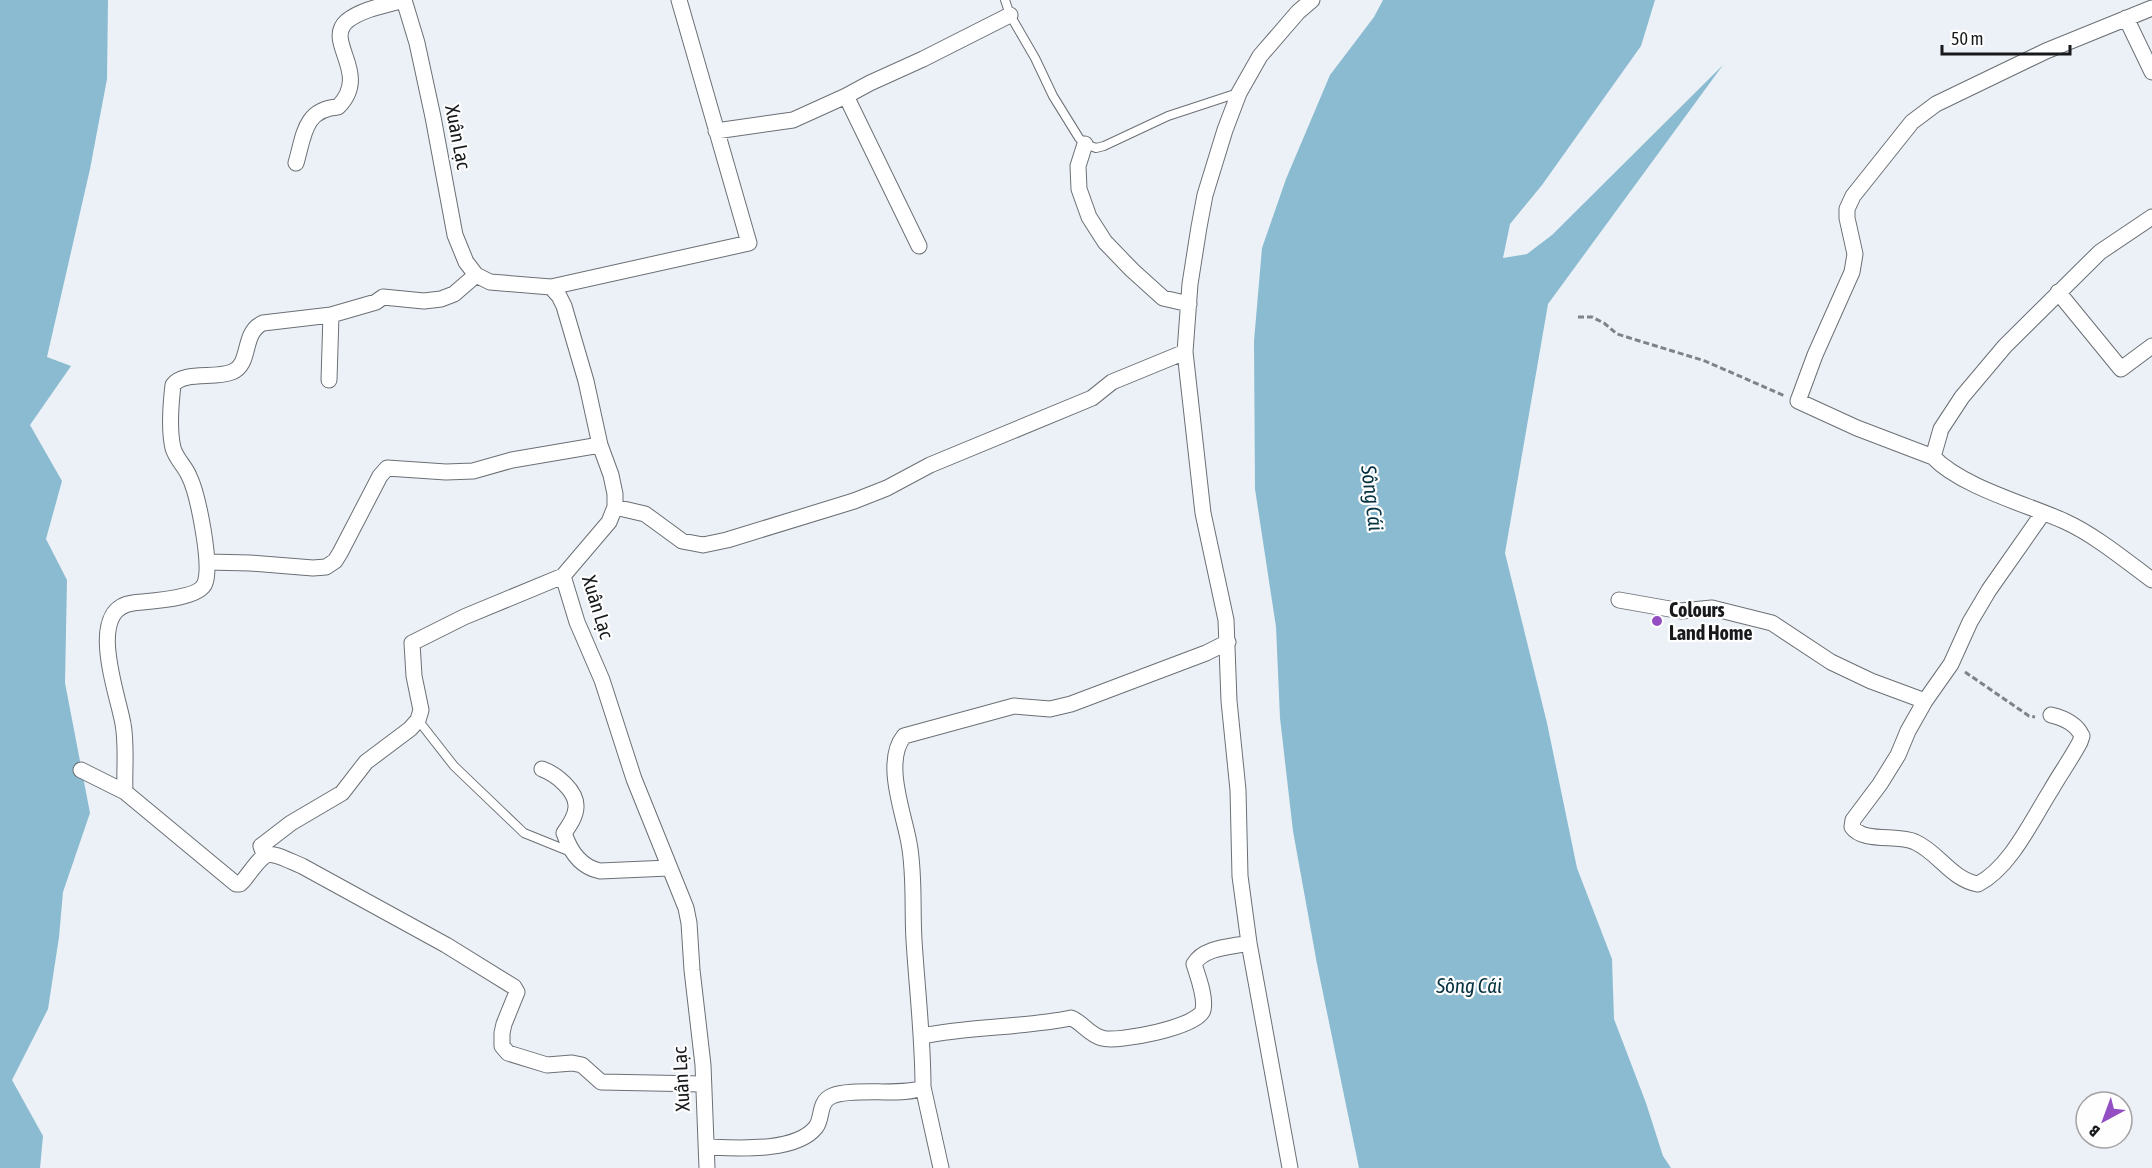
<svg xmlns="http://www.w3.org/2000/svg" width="2152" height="1168" viewBox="0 0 2152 1168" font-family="'Asap Condensed',sans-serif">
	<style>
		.water { fill: #8bbbd0 }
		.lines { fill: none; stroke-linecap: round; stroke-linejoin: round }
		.lane-casing { stroke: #6b7075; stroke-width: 10 }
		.street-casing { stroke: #6b7075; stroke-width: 17 }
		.path { stroke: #7f8387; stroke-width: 3; stroke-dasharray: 6 3; stroke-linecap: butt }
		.lane { stroke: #fff; stroke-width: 8 }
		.street { stroke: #fff; stroke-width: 15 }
		.poi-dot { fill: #924ec2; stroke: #fefefe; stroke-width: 2 }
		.labels { text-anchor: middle; stroke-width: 4.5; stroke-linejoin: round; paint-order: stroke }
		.street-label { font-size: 20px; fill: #17191b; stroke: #fefefe }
		.poi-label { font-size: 20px; font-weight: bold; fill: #17191b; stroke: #fefefe; text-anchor: start }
		.water-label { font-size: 21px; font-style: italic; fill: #063242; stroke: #fefefe }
	</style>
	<rect width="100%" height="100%" fill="#ebf1f7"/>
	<!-- water -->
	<path class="water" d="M 0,0 L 108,0 L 107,79 L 90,169 L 47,357 L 71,366 L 30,425 L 62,481 L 46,539 L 67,580 L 65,683 L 90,813 L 63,892 L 59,937 L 48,1009 L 12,1080 L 43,1136 L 40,1168 L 0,1168 Z
		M 1383,0 L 1655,0 L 1641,46 L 1542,185 L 1510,224 L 1503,258 L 1527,254 L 1552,235 L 1723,65 L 1548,304 L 1505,553 L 1547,723 L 1577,868 L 1612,959 L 1614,1019 L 1646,1103 L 1663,1156 L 1671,1168 L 1359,1168 L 1317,964 L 1293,831 L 1280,718 L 1276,627 L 1255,489 L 1254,341 L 1262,248 L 1286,179 L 1330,75 L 1374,17 Z"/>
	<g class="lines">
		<defs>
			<path id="lane" d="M 1005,0 L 1010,15 L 1035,58 L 1053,96 L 1079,138 L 1085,144 L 1096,148 L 1104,146 L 1168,116 L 1238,93
				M 418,720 L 454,766 L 524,833 L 571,852"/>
			<path id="street" d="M 404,0 L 417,43 L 433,117 L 455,235 L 466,262 L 476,275 L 490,282 L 551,287 L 559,296 L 564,306 L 586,381 L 600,445 L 611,475 L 615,494 L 615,507 L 609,522 L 563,576 L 577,622 L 602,680 L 634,779 L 686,908 L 689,923 L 692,970 L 703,1065 L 707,1168
				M 2126,18 L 2152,72
				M 846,96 L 919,246
				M 716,131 L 793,120 L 846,96 L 870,83 L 923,59 L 1010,15
				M 1085,144 L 1078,166 L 1079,189 L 1089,217 L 1105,242 L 1132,270 L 1163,298 L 1189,304
				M 296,163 C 304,136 304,109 338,107 C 372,73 323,42 347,21 C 362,9 386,5 404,0
				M 2152,217 L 2100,252 L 2005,346 L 1962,397 L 1941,429 L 1933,457 C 1962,487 2026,504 2064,521 C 2095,535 2125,560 2152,580
				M 551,287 L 749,243 L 679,0
				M 2058,292 L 2121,369 L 2152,346
				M 329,380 L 331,315
				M 1933,457 L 1857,428 L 1798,401 L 1815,355 L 1852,272 L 1855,254 L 1847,218 L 1847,209 L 1853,196 L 1912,122 L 1936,104 L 2046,51 L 2152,8
				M 615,507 L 645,514 L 682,541 L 703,545 L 727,540 L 854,501 L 887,488 L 930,465 L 1092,398 L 1112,382 L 1185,352
				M 2043,513 L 1989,590 L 1970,622 L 1951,664 L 1925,701 L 1908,731 L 1898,755 L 1880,784 L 1853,820 L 1852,827 C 1863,843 1898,834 1915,842 C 1938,852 1952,880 1978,884 C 2010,868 2032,820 2051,790 C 2060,774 2071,759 2080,742 L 2082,736 C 2076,723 2064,718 2051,715
				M 208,562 L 250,563 L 313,568 L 326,567 L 335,561 L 340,553 L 380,476 L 387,468 L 446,472 L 473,471 L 512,460 L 600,445
				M 1619,600 L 1681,611 L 1712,608 L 1772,623 L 1831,662 L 1871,681 L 1925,701
				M 542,769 C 556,774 577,791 576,807 C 576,816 569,826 564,833 C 570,851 580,867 600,871 L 669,868
				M 81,770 L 125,792 L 236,884 L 240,884 L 243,881 C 269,848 263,849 302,866 L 446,945 L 514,987 L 517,992 L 504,1024 L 502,1033 L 502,1046 L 508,1053 L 547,1065 L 572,1063 L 582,1065 L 601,1082 L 702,1084
				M 125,792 C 124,770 127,745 123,724 C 118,694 85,609 133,603 C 149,601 200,599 205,583 C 212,564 198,494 189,476 C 185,466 176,459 173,448 C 169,431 171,402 173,385 C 183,371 215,379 232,372 C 252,364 241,333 263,323 L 331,315 L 376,302 L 383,297 L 424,301 L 441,299 L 454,294 L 476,275
				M 264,855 L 261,846 L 291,823 L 342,793 L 366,762 L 410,729 L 418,720 L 421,710 L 414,676 L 412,643 L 464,617 L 563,576
				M 922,1036 C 971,1026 1022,1028 1071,1018 C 1082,1022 1089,1035 1102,1038 C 1117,1043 1199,1027 1203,1010 C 1206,997 1198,977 1194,964 C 1204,947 1231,947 1249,943
				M 923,1087 L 941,1168
				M 706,1147 C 735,1148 796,1153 816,1127 C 823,1118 818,1102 832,1096 C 852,1087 909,1097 923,1087 C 923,1038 917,989 914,940 C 912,908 915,875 909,843 C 904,814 883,762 904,736 L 1014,706 L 1050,709 L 1071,704 L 1206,653 L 1228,642
				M 1290,1168 L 1249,943 L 1240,876 L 1238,790 L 1229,701 L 1226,620 L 1203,513 L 1185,352 L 1190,284 L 1199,227 L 1205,195 L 1225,130 L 1239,93 L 1260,56 L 1298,12 L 1312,0"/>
		</defs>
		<!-- lane casing -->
		<use href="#lane" class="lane-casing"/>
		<!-- street casing -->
		<use href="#street" class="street-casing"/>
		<!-- path -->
		<path class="path" d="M 1578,317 L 1592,317 L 1604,323 L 1617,334 L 1705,361 L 1785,396
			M 1965,672 L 2029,716 L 2035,717"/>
		<!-- lane -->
		<use href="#lane" class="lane"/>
		<!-- street -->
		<use href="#street" class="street"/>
	</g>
	<!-- markers -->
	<circle class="poi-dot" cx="1657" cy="621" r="6"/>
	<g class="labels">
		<!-- street labels -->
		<g class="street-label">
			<text transform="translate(458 137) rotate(79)" y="7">Xuân Lạc</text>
			<text transform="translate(598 607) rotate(73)" y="7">Xuân Lạc</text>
			<text transform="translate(681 1079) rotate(-93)" y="7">Xuân Lạc</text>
		</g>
		<!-- poi labels -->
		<g class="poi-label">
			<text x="1669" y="617">Colours<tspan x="1669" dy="23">Land Home</tspan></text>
		</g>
		<!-- water labels -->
		<g class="water-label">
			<text transform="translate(1372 498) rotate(83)" y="7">Sông Cái</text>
			<text x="1469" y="993">Sông Cái</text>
		</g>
	</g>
	<!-- north arrow -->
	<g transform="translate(2104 1120) rotate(221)"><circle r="28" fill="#fefefe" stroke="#a2a2a3" stroke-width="1.5"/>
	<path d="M0-4.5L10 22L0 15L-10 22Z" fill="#924ec2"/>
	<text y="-9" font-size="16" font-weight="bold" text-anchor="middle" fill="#17191b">B</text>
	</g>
	<!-- scale -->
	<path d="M1942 45v9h128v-9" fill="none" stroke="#17191b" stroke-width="3"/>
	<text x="1951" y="45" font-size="18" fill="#17191b" stroke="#fefefe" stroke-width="4.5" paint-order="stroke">50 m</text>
</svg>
